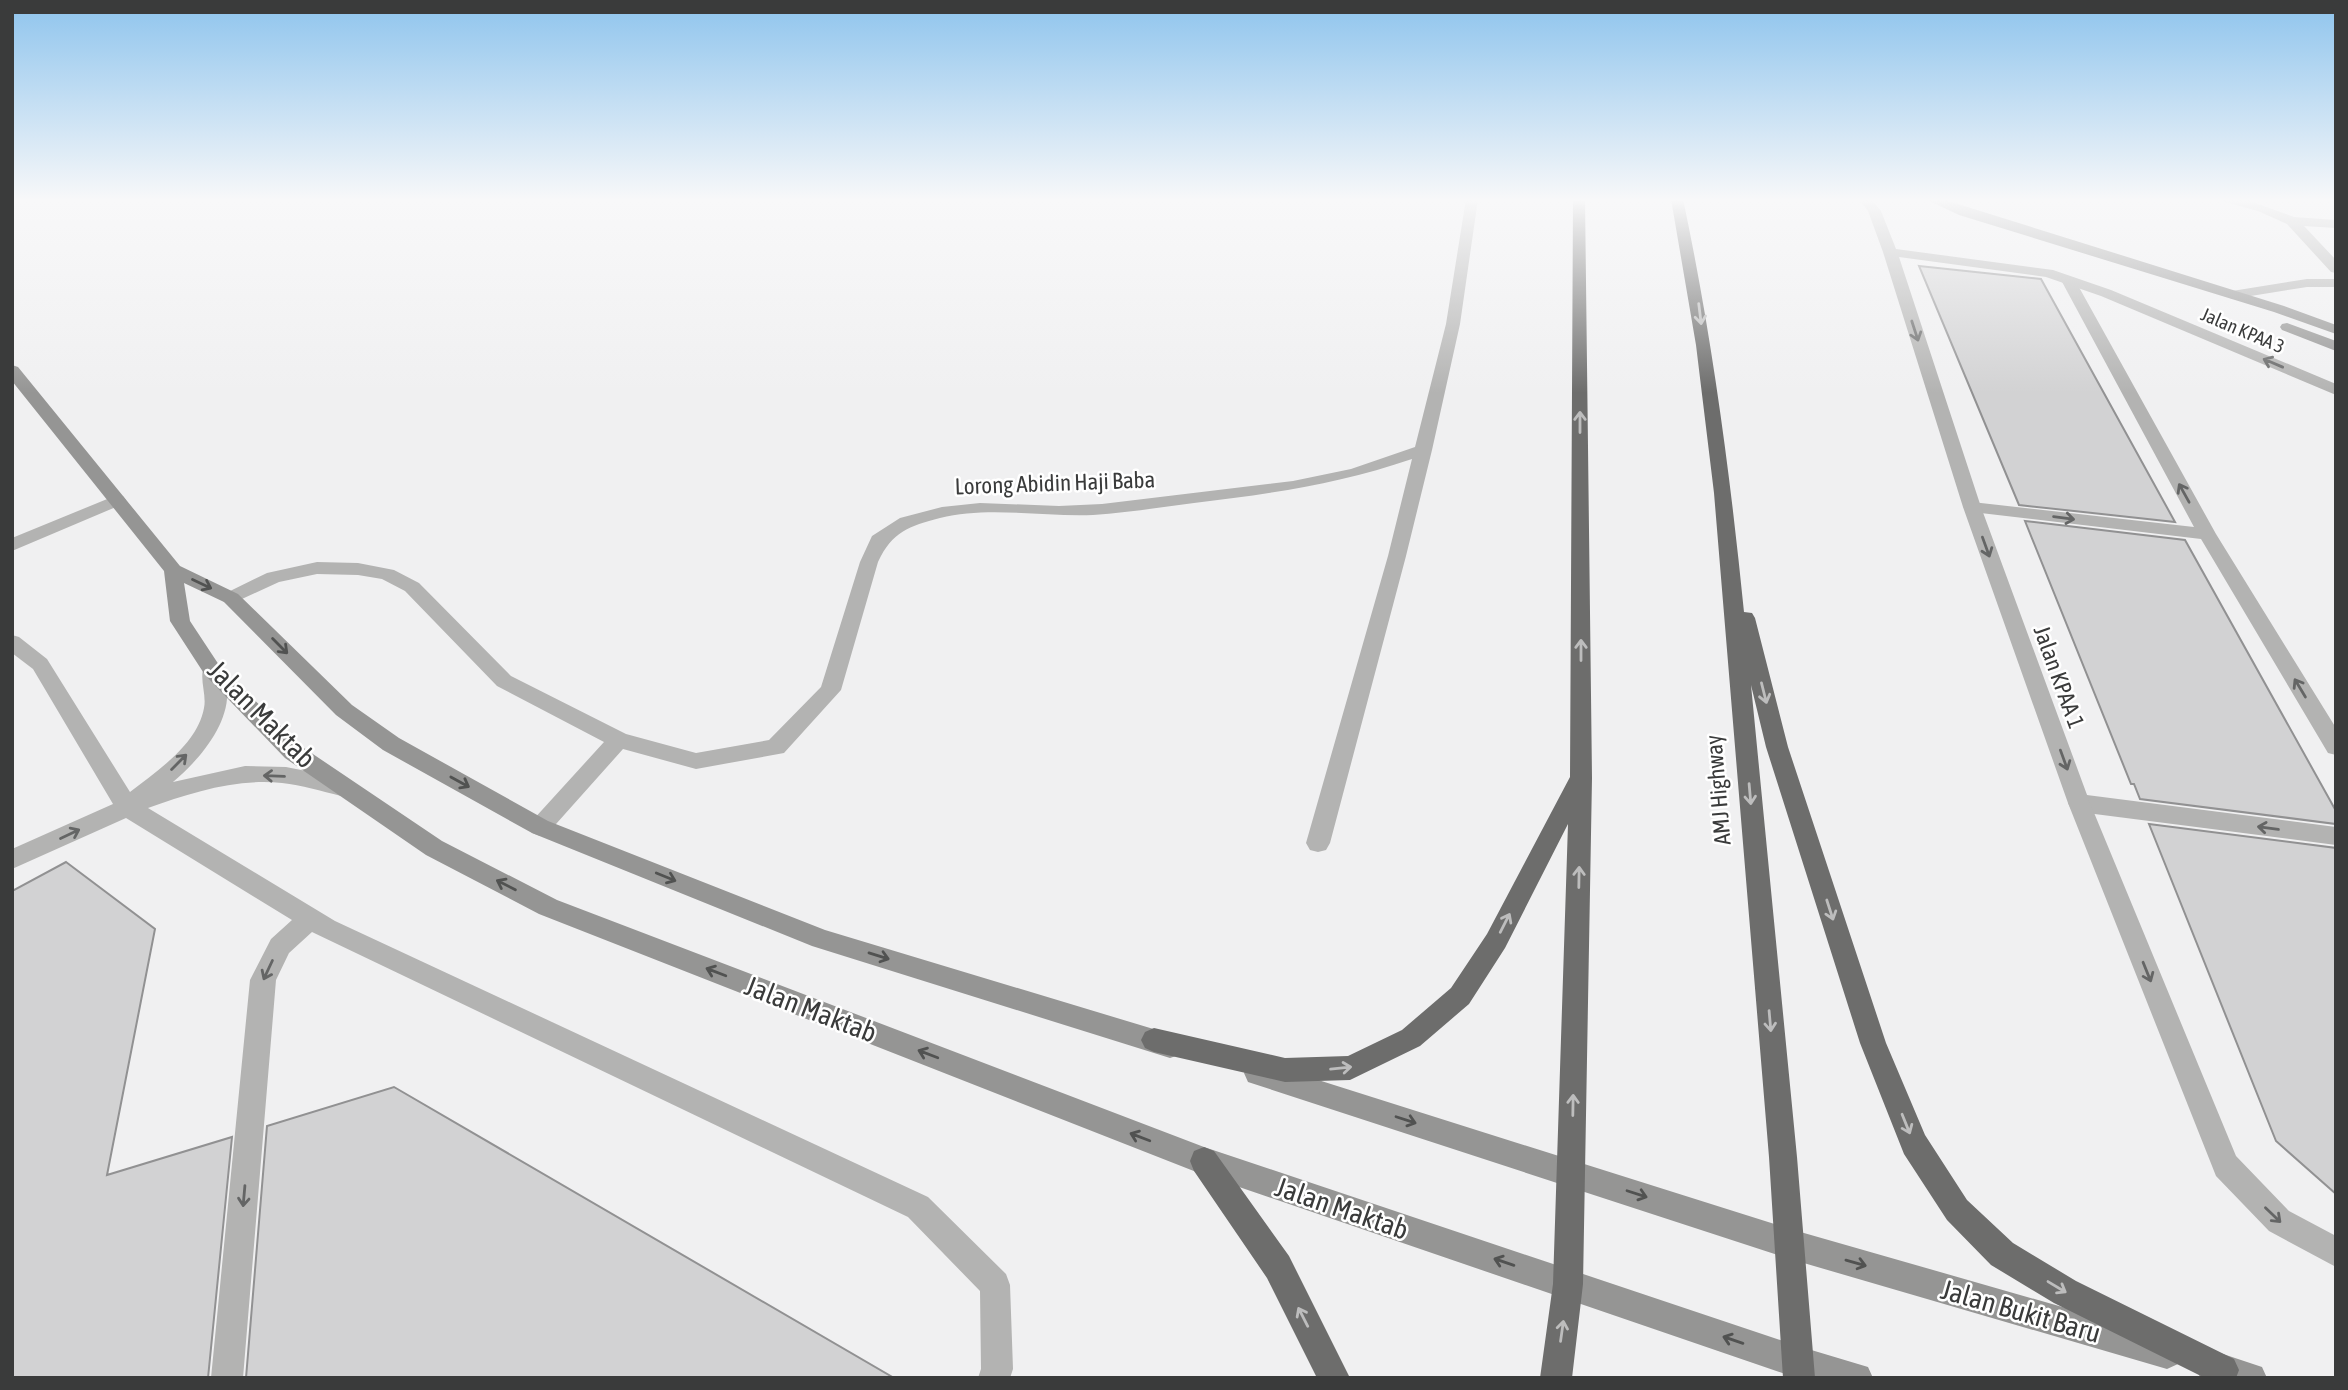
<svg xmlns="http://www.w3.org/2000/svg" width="2348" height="1390" viewBox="0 0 2348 1390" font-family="'Asap Condensed',sans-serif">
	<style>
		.building { fill: #d2d2d3; stroke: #919192; stroke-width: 2 }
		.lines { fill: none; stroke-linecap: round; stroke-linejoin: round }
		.lane { fill: #b3b3b2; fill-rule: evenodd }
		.street { fill: #b3b3b2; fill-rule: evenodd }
		.secondary { fill: #959594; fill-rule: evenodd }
		.highway { fill: #6d6d6c; fill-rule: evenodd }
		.oneway { stroke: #bdbdbd }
		.oneway2 { stroke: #646565 }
		.oneway3 { stroke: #515251 }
		.labels { text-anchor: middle; stroke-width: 5; stroke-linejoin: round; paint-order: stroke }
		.far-street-label { font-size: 19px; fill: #3a3b3b; stroke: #fff }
		.street-label { font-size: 23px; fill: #3a3b3b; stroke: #fff }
		.near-street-label { font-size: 28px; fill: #3a3b3b; stroke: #fff }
	</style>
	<rect width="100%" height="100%" fill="#f0f0f1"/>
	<!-- building -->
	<path class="building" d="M 1919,266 L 2041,279 L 2175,522 L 2019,505 Z
		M 2025,521 L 2185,540 L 2336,811 L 2336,824 L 2140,799 L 2134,784 L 2131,784 Z
		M 2149,824 L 2336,848 L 2336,1194 L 2276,1141 Z
		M 66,862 L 155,929 L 107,1175 L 232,1137 L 208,1378 L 12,1378 L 12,891 Z
		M 394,1087 L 894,1378 L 246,1378 L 267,1126 Z"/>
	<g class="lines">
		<!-- lane -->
		<path class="lane" d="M 2224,199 L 2244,199 L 2294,217 L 2336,220 L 2336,228 L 2304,226 L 2336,260 L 2336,273 L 2331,272 L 2287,224 L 2258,211 L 2225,202 Z
			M 2068,276 L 2075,280 L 2216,534 L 2336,728 L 2336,755 L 2328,753 L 2201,539 L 1972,512 L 1963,507 L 1972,502 L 2194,527 L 2061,280 Z
			M 117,495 L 123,496 L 126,500 L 123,504 L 12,551 L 12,538 Z
			M 12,635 L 19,637 L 47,659 L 130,792 C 158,770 197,745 204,708 C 207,694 198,677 205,665 L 219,665 C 245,707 204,756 173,782 L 245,766 L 286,767 L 341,778 L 349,781 L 352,787 L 349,793 L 341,796 C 321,791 302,785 282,783 C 236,778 190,793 148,808 L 335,921 L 928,1197 L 1006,1274 L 1010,1285 L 1013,1369 L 1010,1378 L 978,1378 L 981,1369 L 980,1291 L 908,1217 L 312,932 L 289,953 L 276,980 L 243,1378 L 211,1378 L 250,980 L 271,939 L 292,920 L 126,818 L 12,869 L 12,849 L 113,804 L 33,669 L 12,653 Z
			M 2079,794 L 2336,827 L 2336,845 L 2079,812 L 2071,809 L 2068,803 L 2071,797 Z"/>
		<!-- street -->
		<path class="street" d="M 1466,199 L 1478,199 L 1460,324 L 1432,450 L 1406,556 L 1330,843 L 1326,850 L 1318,852 L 1310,850 L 1306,843 L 1388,556 L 1412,459 C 1339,484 1270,494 1194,503 C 1160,507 1127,513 1093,515 C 1043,517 988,506 940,518 C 909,526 892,532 878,562 L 841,690 L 784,753 L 696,769 L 623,749 L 548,833 L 540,836 L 532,833 L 528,827 L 532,821 L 604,742 L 497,686 L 405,591 L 382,579 L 358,575 L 317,574 L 279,582 L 231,604 L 224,602 L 221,598 L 224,594 L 267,573 L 317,562 L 358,563 L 394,570 L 419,583 L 511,676 L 626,734 L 696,753 L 769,740 L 821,687 L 860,562 L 872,536 L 900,518 L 942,507 L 980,503 L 1059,506 L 1102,504 L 1293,481 L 1351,469 L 1415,447 L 1446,324 Z
			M 1859,199 L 1871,199 L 1881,211 L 1896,249 L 2053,270 L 2111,290 L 2336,384 L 2336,395 L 2101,296 L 2046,277 L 1899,257 L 1981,507 L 2090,803 L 2236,1156 L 2289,1211 L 2336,1236 L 2336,1267 L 2269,1231 L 2216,1176 L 2068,803 L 1963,507 L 1883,252 L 1868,211 Z
			M 2307,279 L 2336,279 L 2336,287 L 2307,287 L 2232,299 L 2225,295 L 2232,291 Z"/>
		<!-- secondary -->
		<path class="secondary" d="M 1925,199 L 1942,199 L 2284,306 L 2336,325 L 2336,334 L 2274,312 L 1959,215 Z
			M 2287,323 L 2336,341 L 2336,351 L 2282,330 L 2280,327 L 2282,324 Z
			M 12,365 L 18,367 L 180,566 L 238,594 L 352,705 L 399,738 L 548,821 L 825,930 L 1170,1034 L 1179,1037 L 1183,1046 L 1179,1055 L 1170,1058 L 812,946 L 532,833 L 383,750 L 336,715 L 224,602 L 184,583 L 190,621 L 219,665 L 301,746 L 442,841 L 557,900 L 1204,1147 L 1798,1346 L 1868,1367 L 1873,1378 L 1797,1378 L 1204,1175 L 539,914 L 426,855 L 285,758 L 205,675 L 170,621 L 164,571 L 12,381 Z
			M 1258,1061 L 1790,1229 L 2167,1337 L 2178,1342 L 2183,1353 L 2178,1364 L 2167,1369 L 1790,1259 L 1248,1082 L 1244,1073 L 1248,1064 Z
			M 2211,1350 L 2262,1367 L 2267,1378 L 2200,1377 L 2195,1366 L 2200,1355 Z"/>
		<!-- highway -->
		<path class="highway" d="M 1573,199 L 1585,199 L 1592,778 L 1583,1284 L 1572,1378 L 1540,1378 L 1553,1284 L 1568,824 L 1505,948 L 1469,1004 L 1420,1046 L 1350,1080 L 1285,1082 L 1154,1052 L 1145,1048 L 1141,1040 L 1145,1032 L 1154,1028 L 1285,1058 L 1348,1056 L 1402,1030 L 1451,988 L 1487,934 L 1570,777 Z
			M 1671,199 L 1683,199 C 1712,336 1730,473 1744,612 L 1752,613 L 1755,618 L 1788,747 L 1886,1043 L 1925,1135 L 1967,1200 L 2013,1243 L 2076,1281 L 2234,1359 L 2239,1370 L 2236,1378 L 2205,1378 L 2054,1303 L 1991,1265 L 1947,1220 L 1904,1154 L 1860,1043 L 1766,747 L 1751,685 L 1797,1157 L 1815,1378 L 1783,1378 L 1769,1157 L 1714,493 L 1696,345 Z
			M 1204,1147 L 1214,1151 L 1289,1256 L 1350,1378 L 1317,1378 L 1267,1278 L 1194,1171 L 1190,1161 L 1194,1151 Z"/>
	</g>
	<!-- one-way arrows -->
	<defs><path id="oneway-shaft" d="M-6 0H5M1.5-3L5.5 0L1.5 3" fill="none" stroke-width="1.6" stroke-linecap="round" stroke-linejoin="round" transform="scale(1.75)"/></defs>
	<g class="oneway">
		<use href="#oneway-shaft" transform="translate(1700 314) rotate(83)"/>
		<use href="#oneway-shaft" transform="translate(1580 422) rotate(-90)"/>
		<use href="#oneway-shaft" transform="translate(1581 650) rotate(-90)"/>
		<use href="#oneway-shaft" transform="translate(1764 693) rotate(76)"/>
		<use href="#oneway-shaft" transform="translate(1750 794) rotate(85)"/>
		<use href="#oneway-shaft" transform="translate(1579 877) rotate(-89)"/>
		<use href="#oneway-shaft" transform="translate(1830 910) rotate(72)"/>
		<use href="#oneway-shaft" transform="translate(1505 923) rotate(-63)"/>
		<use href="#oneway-shaft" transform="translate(1770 1021) rotate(85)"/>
		<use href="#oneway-shaft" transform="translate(1341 1068) rotate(-6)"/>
		<use href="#oneway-shaft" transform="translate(1573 1105) rotate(-89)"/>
		<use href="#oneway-shaft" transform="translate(1906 1124) rotate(68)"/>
		<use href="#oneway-shaft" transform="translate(2057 1287) rotate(31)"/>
		<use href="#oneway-shaft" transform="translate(1303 1317) rotate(-117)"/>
		<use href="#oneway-shaft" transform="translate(1562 1331) rotate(-82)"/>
	</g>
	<g class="oneway2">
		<use href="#oneway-shaft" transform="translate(1915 331) rotate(72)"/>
		<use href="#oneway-shaft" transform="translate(2273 363) rotate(-157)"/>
		<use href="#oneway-shaft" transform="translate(2184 493) rotate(-119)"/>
		<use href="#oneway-shaft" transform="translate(2064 518) rotate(7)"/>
		<use href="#oneway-shaft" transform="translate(1986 547) rotate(70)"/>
		<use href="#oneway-shaft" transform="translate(2300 688) rotate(-121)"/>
		<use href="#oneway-shaft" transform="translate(2064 760) rotate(70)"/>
		<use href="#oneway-shaft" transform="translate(179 762) rotate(-45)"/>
		<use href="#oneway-shaft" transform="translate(274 776) rotate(-178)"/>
		<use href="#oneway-shaft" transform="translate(2268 828) rotate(-172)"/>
		<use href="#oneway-shaft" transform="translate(70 834) rotate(-25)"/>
		<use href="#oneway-shaft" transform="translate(268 970) rotate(115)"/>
		<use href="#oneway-shaft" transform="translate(2147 972) rotate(68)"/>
		<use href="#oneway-shaft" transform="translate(244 1196) rotate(95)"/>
		<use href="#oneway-shaft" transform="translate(2273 1215) rotate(44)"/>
	</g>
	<g class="oneway3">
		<use href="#oneway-shaft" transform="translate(202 584) rotate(25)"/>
		<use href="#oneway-shaft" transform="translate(280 646) rotate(45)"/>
		<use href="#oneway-shaft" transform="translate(460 782) rotate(29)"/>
		<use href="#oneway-shaft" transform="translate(666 877) rotate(22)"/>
		<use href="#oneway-shaft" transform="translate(506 885) rotate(-153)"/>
		<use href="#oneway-shaft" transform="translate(879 956) rotate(17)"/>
		<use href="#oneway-shaft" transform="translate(716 972) rotate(-159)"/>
		<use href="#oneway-shaft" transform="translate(928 1054) rotate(-159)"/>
		<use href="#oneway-shaft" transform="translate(1406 1120) rotate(18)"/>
		<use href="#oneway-shaft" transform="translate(1140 1137) rotate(-159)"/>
		<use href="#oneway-shaft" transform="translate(1637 1194) rotate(18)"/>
		<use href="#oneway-shaft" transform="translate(1504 1262) rotate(-161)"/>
		<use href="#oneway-shaft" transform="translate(1856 1263) rotate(16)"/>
		<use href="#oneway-shaft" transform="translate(1733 1340) rotate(-161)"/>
	</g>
	<!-- sky -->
	<linearGradient id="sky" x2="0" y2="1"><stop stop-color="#8ec4ed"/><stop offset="0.51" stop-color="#f8f8f9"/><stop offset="1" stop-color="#f8f8f9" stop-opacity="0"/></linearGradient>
	<rect width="2348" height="393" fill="url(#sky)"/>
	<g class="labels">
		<!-- far-street labels -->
		<g class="far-street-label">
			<text transform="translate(2243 330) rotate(23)" y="7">Jalan KPAA 3</text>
		</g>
		<!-- street labels -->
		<g class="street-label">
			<text transform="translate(1055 483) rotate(-2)" y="8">Lorong Abidin Haji Baba</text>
			<text transform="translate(2059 677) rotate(70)" y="8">Jalan KPAA 1</text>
			<text transform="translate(1718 790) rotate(-95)" y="8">AMJ Highway</text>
		</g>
		<!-- near-street labels -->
		<g class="near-street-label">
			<text transform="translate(262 714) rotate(45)" y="10">Jalan Maktab</text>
			<text transform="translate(811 1009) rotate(21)" y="10">Jalan Maktab</text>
			<text transform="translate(1342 1208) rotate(19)" y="10">Jalan Maktab</text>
			<text transform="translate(2021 1311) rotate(16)" y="10">Jalan Bukit Baru</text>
		</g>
	</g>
	<!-- border -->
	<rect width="2348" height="1390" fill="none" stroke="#3a3b3b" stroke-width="28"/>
</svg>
